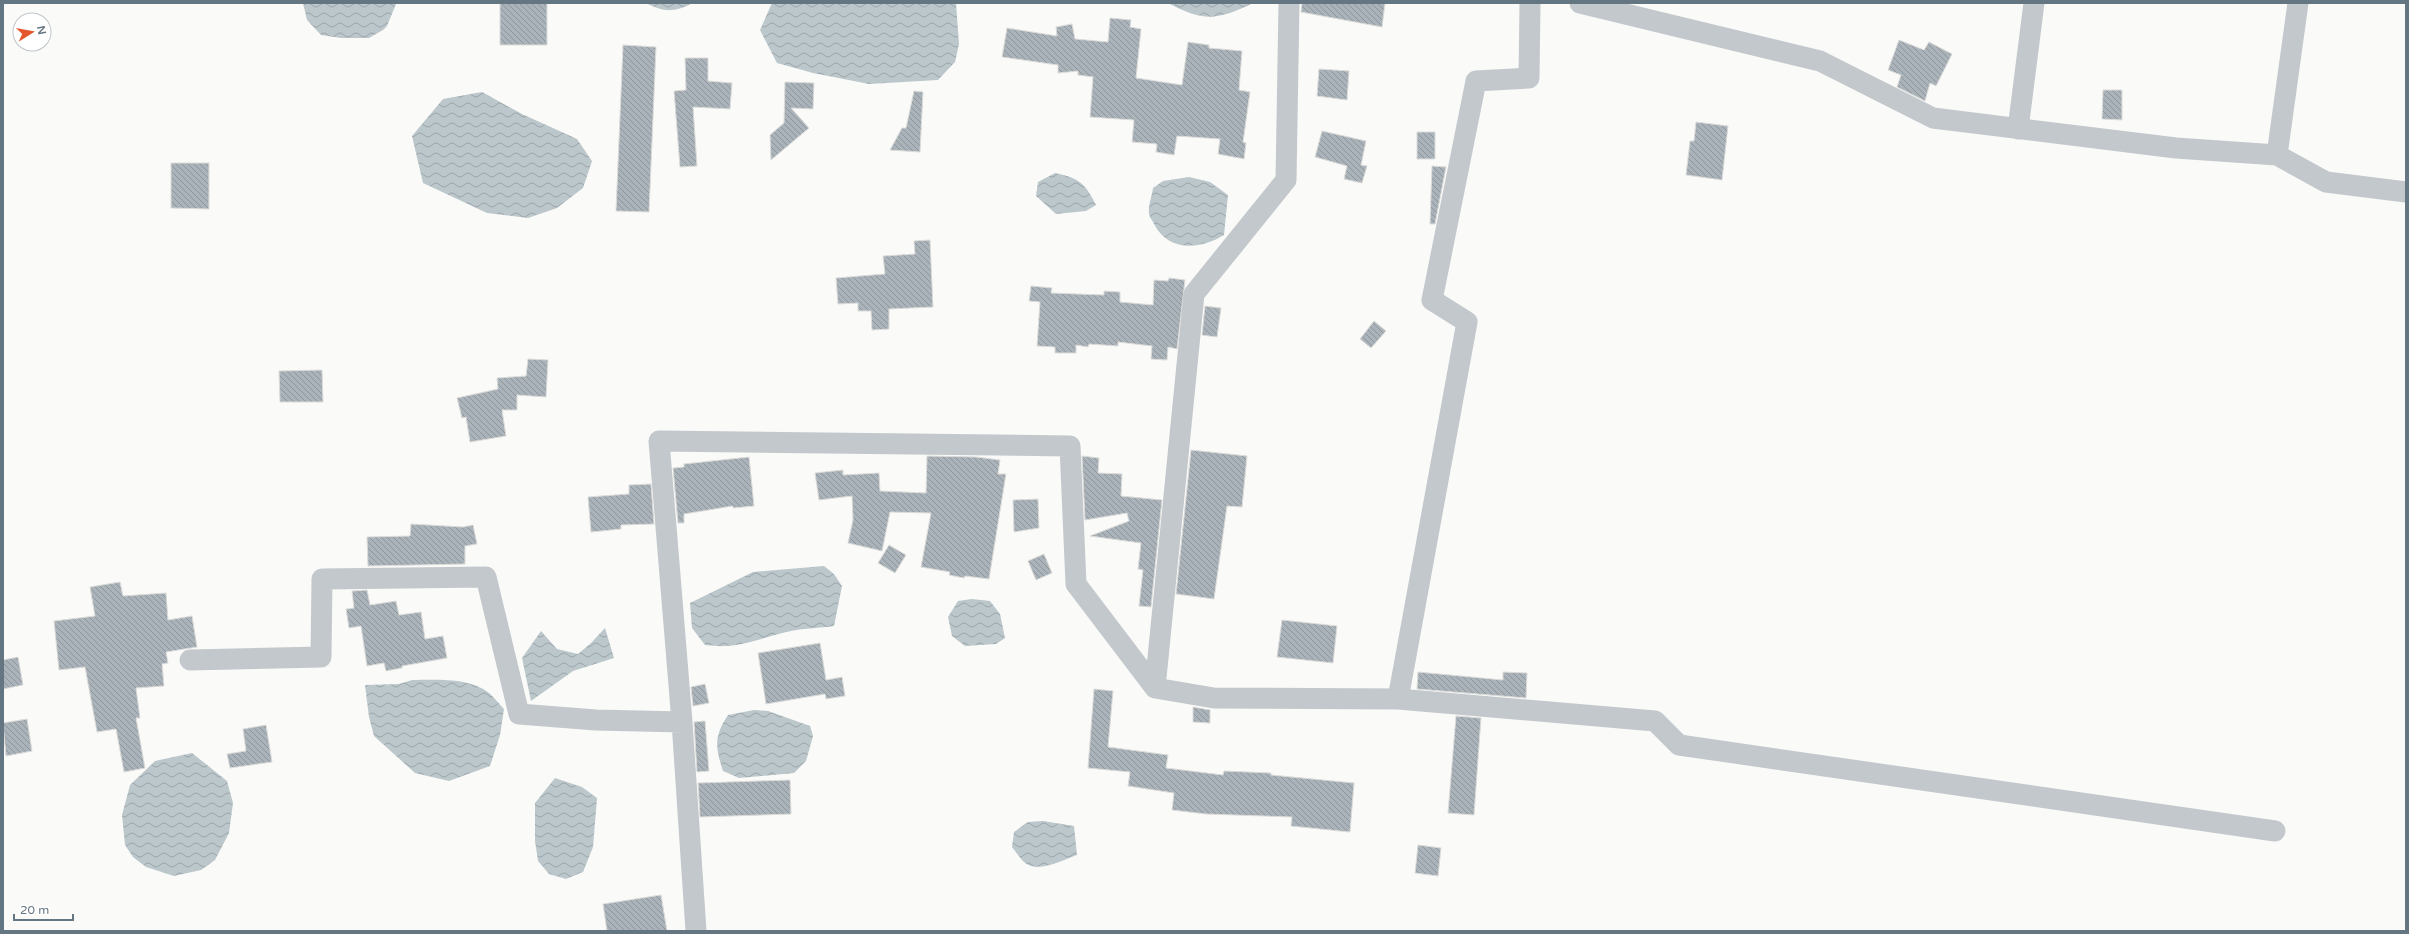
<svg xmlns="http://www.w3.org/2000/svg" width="2409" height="934" viewBox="0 0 2409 934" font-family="'Varela Round',sans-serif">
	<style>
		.water { fill: url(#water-waves) }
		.building { fill: url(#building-back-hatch); stroke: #dcdcda }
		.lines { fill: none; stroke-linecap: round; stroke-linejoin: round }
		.minor { stroke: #c3c8cc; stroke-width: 21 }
	</style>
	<defs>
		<pattern id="water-waves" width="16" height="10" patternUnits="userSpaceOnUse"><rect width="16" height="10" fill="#bbc7cb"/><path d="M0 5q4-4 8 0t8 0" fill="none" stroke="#9ca6aa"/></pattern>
		<pattern id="building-back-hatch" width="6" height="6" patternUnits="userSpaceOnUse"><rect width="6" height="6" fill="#aab3b9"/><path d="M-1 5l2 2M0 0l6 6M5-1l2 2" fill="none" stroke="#8e969c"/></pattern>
	</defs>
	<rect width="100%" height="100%" fill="#fafaf8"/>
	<!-- water -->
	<path class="water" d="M 303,3 L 396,3 L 396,4 L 387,26 L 383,30 L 369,38 L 341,38 L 321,35 L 307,20 Z
		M 646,3 L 692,3 C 674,13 663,12 646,3 Z
		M 772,3 L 956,3 L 959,44 L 955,62 L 938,80 L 869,84 L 813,73 L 777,63 L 760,30 Z
		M 1168,3 L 1251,3 L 1251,4 C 1216,21 1202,21 1168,3 Z
		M 482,92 L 522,114 L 577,139 L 592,161 L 583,188 L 557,208 L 528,218 L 487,213 L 423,183 L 412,136 L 443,99 Z
		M 1055,173 C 1079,178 1085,183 1096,205 L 1086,211 L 1056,214 L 1036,196 L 1038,182 Z
		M 1189,177 L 1210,182 L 1228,195 L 1224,235 C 1201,249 1169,253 1154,224 C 1153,221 1149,217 1149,213 C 1148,206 1152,196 1153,188 L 1163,181 Z
		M 824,566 L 834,574 L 842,586 L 834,626 C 820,628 805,628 791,631 C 759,638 739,650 705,645 L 692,628 L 690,603 L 753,572 Z
		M 972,599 L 990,601 L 1000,614 L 1005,638 L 996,644 L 965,646 L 952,636 L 948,617 L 958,601 Z
		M 605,628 L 614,658 L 573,671 L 531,701 L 522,658 L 541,631 L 557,649 L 578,654 L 591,643 Z
		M 412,680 C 435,680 469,677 489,693 C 494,697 499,704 504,709 L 500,735 L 490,766 L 449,781 L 415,773 L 374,736 L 369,717 L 365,685 L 399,684 Z
		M 754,710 L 768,711 L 810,726 L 813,736 L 806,761 L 794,773 L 739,778 L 723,771 C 715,747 714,736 728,715 Z
		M 192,753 L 227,781 L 233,803 L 229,833 L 215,860 L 201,870 L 174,876 L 146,867 L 133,857 L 125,845 L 122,815 L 130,785 L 155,761 Z
		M 555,778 L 582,787 L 597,798 L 593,847 L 583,872 L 566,879 L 549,874 L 538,861 L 535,841 L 535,803 Z
		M 1043,821 L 1074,826 L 1077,855 C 1063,860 1037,874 1024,862 C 1020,858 1016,852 1012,847 L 1014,832 L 1028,822 Z"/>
	<!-- building -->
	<path class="building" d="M 500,3 L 547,3 L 547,45 L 500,45 Z
		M 1302,3 L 1385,3 L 1382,27 L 1301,12 Z
		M 1110,18 L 1131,20 L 1130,27 L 1141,29 L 1136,78 L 1182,85 L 1188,42 L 1209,45 L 1209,48 L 1242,51 L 1239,90 L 1250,92 L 1243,142 L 1246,143 L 1244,159 L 1218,154 L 1220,139 L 1177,136 L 1174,155 L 1156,152 L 1157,144 L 1132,142 L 1134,120 L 1090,117 L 1093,77 L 1078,75 L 1078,71 L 1058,73 L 1058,65 L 1002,57 L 1007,28 L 1057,36 L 1056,27 L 1072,24 L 1075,39 L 1108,42 Z
		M 1899,40 L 1924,50 L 1929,42 L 1952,54 L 1936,86 L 1930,83 L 1925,101 L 1897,87 L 1901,75 L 1888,70 Z
		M 623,45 L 656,47 L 649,212 L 616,211 Z
		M 685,58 L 708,58 L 708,81 L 732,83 L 730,109 L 693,107 L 697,166 L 680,167 L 674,91 L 686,90 Z
		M 1319,69 L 1349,71 L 1347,100 L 1317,96 Z
		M 785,82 L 814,83 L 813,109 L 791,108 L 809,128 L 771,160 L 770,135 L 784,123 Z
		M 2103,90 L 2122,90 L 2122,120 L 2102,119 Z
		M 914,91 L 923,92 L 920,152 L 890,150 L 902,128 L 906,128 Z
		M 1696,122 L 1728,126 L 1722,180 L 1686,175 L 1690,141 L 1694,141 Z
		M 1322,131 L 1366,141 L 1361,165 L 1367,166 L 1362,183 L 1344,179 L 1347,166 L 1315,157 Z
		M 1417,132 L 1435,132 L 1435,159 L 1417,159 Z
		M 171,163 L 209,163 L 209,209 L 171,208 Z
		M 1432,166 L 1446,167 L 1435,224 L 1430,224 Z
		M 930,240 L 933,307 L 889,309 L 889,329 L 872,330 L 871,311 L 858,311 L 858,303 L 838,304 L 836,278 L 885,274 L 883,256 L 915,254 L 914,241 Z
		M 1169,278 L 1185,280 L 1177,349 L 1168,347 L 1167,360 L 1151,359 L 1152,346 L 1118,342 L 1118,346 L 1089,344 L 1088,347 L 1076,345 L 1076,353 L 1055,353 L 1055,347 L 1037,346 L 1040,302 L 1029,301 L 1031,286 L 1052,288 L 1051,293 L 1104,295 L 1104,291 L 1120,292 L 1120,302 L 1153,305 L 1154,280 L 1168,281 Z
		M 1205,306 L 1221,308 L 1217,337 L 1202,335 Z
		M 1374,321 L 1386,331 L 1371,348 L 1360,339 Z
		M 528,359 L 548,360 L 546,397 L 517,395 L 517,410 L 502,410 L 506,436 L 470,442 L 466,417 L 462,418 L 457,398 L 498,389 L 497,378 L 526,376 Z
		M 322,370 L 323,402 L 280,402 L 279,371 Z
		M 1191,450 L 1247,456 L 1242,507 L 1227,506 L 1214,599 L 1176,594 Z
		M 927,456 L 976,457 L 1000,460 L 998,474 L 1006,474 L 989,579 L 965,576 L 964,578 L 949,575 L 950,572 L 921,567 L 931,513 L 890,512 L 882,551 L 848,543 L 853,520 L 852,496 L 819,500 L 815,473 L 843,470 L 843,475 L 879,473 L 880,491 L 926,493 Z
		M 1082,456 L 1099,458 L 1098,473 L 1122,474 L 1121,496 L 1162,500 L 1151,607 L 1139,606 L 1143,570 L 1138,569 L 1141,543 L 1090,536 L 1129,521 L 1127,513 L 1085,520 Z
		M 749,457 L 754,506 L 733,508 L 733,506 L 684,514 L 684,523 L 678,523 L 673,468 L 684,467 L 684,464 Z
		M 651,484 L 654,524 L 621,525 L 621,529 L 591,532 L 588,497 L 629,494 L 629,485 Z
		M 1038,499 L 1039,528 L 1014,532 L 1013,500 Z
		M 411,524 L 463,527 L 473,525 L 477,544 L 465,546 L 465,564 L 368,566 L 367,537 L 410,536 Z
		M 889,545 L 906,555 L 895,573 L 878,563 Z
		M 1044,554 L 1052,573 L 1036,580 L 1028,561 Z
		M 120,582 L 123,596 L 166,593 L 168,620 L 192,616 L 197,647 L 166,652 L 168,663 L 162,664 L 164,686 L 136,688 L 140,718 L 136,718 L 145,768 L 124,772 L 116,729 L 97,732 L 85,667 L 59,670 L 54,621 L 95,616 L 90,587 Z
		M 367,590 L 370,605 L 396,601 L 399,615 L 421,612 L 425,639 L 443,636 L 447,658 L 402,666 L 402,668 L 386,671 L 384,663 L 367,666 L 361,626 L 349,628 L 346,609 L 354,608 L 352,591 Z
		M 1282,620 L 1337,626 L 1333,663 L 1277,657 Z
		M 820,643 L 826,680 L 842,677 L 845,696 L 826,699 L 825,694 L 766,704 L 758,653 Z
		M 18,657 L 23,685 L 3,689 L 3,660 Z
		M 1418,672 L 1503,680 L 1503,672 L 1527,673 L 1526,698 L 1417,689 Z
		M 705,684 L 709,703 L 693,706 L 691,687 Z
		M 1094,689 L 1113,691 L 1108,747 L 1168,755 L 1166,768 L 1223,775 L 1224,771 L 1271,773 L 1271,775 L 1354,783 L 1350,832 L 1291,826 L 1292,817 L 1206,814 L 1172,810 L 1174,793 L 1128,786 L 1130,772 L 1088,768 Z
		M 1193,707 L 1210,710 L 1210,723 L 1193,722 Z
		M 1456,716 L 1481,718 L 1474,815 L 1448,813 Z
		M 27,719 L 32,751 L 6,756 L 3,723 Z
		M 705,721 L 709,771 L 697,772 L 694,722 Z
		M 266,725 L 272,762 L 230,768 L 227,754 L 246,751 L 243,729 Z
		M 790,780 L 791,814 L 700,817 L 698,783 Z
		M 1418,845 L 1441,848 L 1438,876 L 1415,873 Z
		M 661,895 L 667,931 L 607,931 L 603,904 Z"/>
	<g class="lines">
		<!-- minor -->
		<path class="minor" d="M 1580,3 L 1820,61 L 1933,118 L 2176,148 L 2277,155 L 2326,182 L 2406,192
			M 2018,129 L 2034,3
			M 2277,155 L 2298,3
			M 190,660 L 321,657 L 322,579 L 486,577 L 519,714 L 596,720 L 682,722
			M 1155,688 L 1194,294 L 1286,180 L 1289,3
			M 1398,699 L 1655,721 L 1679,745 L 2275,831
			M 696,931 L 682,722 L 659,441 L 1070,446 L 1076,584 L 1155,688 L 1214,698 L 1398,699 L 1467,322 L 1432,300 L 1476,81 L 1529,78 L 1530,3"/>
	</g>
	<!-- border -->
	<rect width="2409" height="934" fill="none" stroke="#657683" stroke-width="8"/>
	<!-- north arrow -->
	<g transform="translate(32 32) rotate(79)"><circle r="19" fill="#ffffff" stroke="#c1c8cd"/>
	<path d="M0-3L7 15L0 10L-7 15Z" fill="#e4572e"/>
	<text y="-6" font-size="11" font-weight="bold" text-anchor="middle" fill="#657683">N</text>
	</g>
	<!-- scale -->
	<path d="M14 914v6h59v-6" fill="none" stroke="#657683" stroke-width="2"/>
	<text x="20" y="914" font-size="12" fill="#657683" stroke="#ffffff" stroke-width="3" paint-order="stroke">20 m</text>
</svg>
